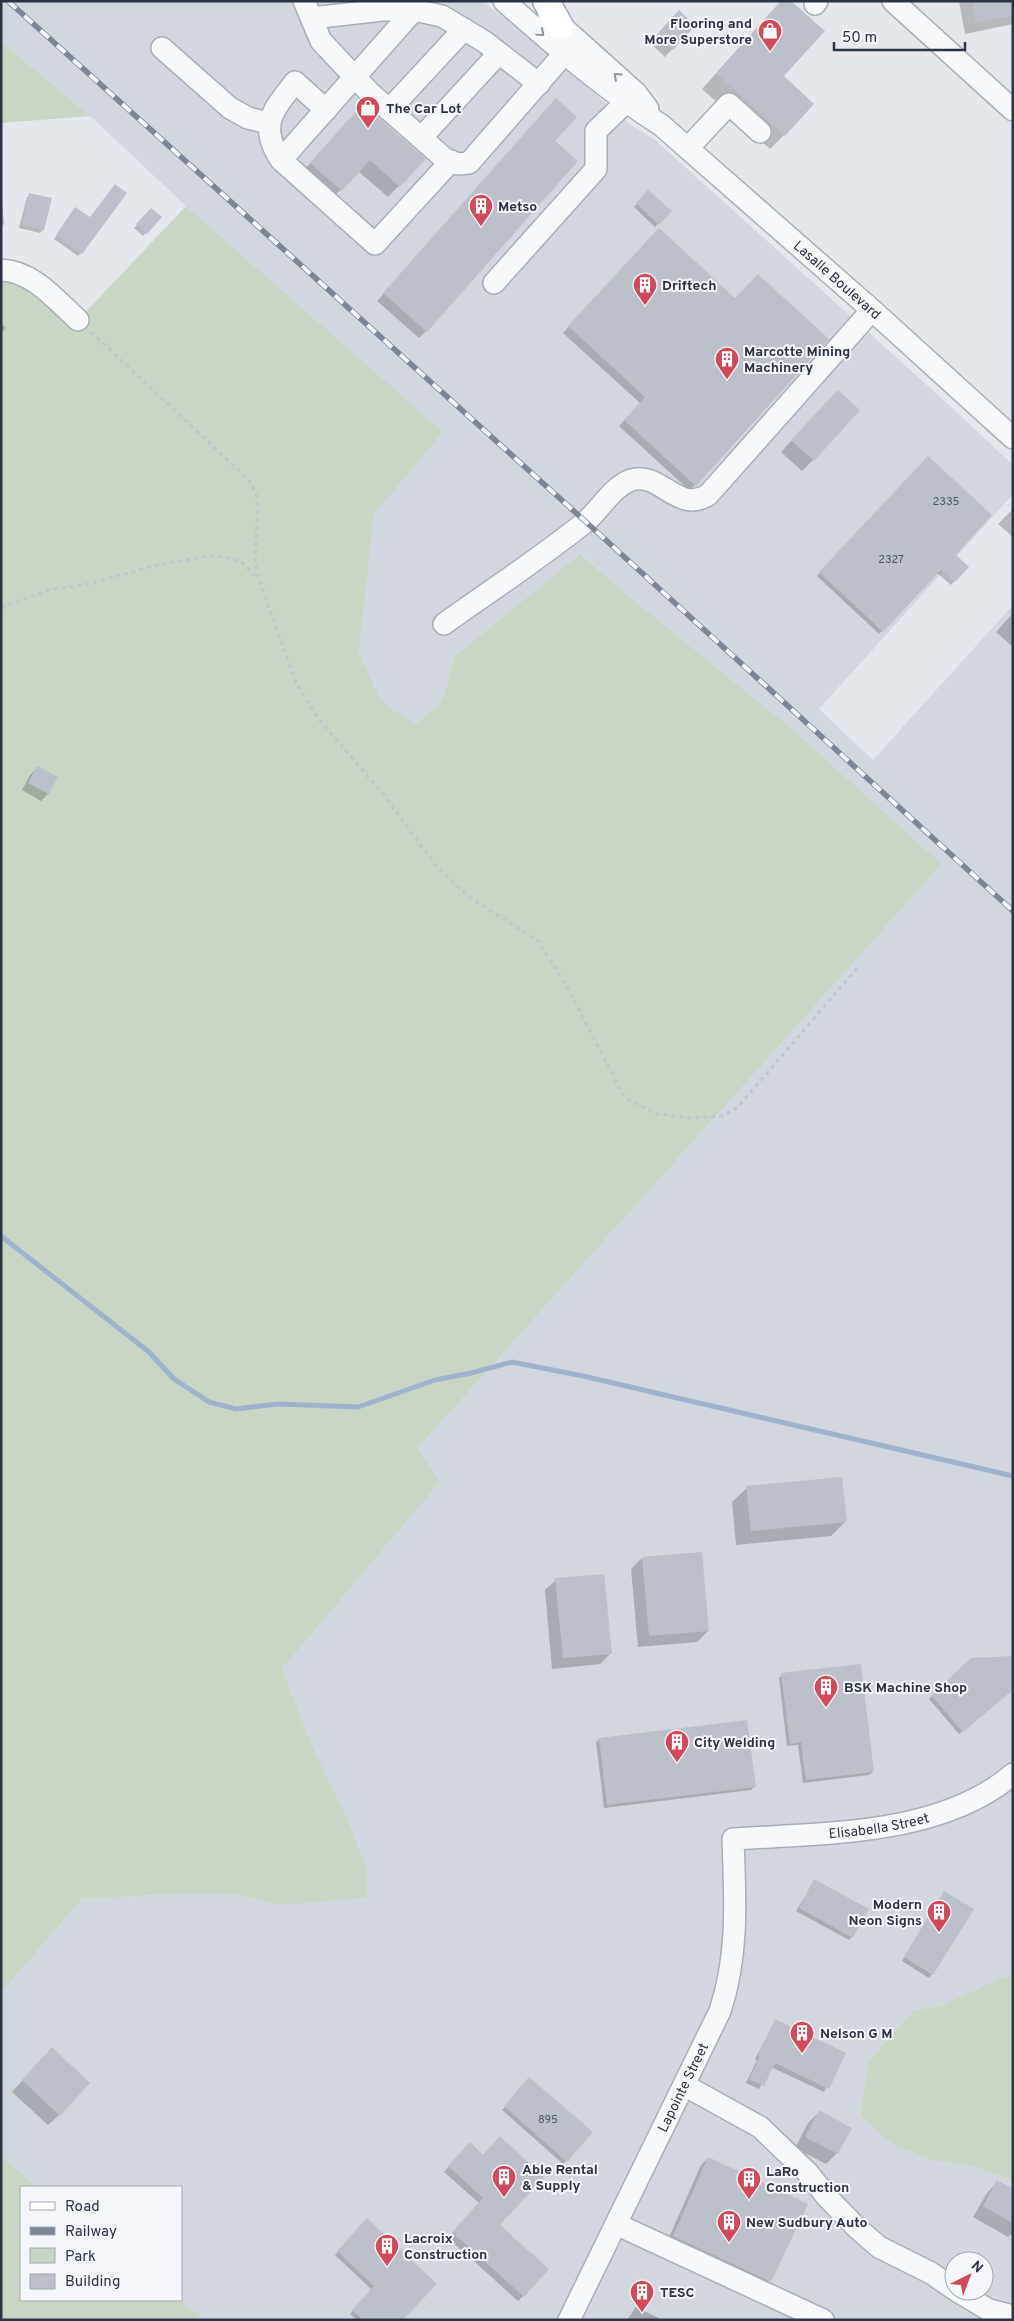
<svg xmlns="http://www.w3.org/2000/svg" width="1014" height="2321" viewBox="0 0 1014 2321" font-family="Overpass,sans-serif">
	<style>
		.built { fill: #d2d6de; fill-rule: evenodd }
		.green { fill: #c9d6c5 }
		.shadow { fill: #0003 }
		.lines { fill: none; stroke-linecap: round; stroke-linejoin: round }
		.stream { stroke: #9fb4cc; stroke-width: 5 }
		.building { fill: #bbc0ca }
		.minor-casing { stroke: #a9aeb7; stroke-width: 24 }
		.major-casing { stroke: #a3abb8; stroke-width: 29 }
		.path { stroke: #c2c5cb; stroke-width: 3; stroke-dasharray: 4 4; stroke-linecap: butt }
		.minor { stroke: #f7f8fa; stroke-width: 21 }
		.major { stroke: #fff; stroke-width: 26 }
		.rail-casing { stroke: #7d8696; stroke-width: 5.5 }
		.rail { stroke: #f4f6f9; stroke-width: 4; stroke-dasharray: 11; stroke-linecap: butt }
		.oneway { stroke: #9196a0 }
		.labels { text-anchor: middle; stroke-width: 4; stroke-linejoin: round; paint-order: stroke }
		.number-label { font-size: 11px; fill: #4f5766 }
		.poi-label { font-size: 14px; font-weight: bold; fill: #2b3445; stroke: #f4f6f9; text-anchor: start }
		.street-label { font-size: 14px; fill: #2b3445; stroke: #f4f6f9 }
	</style>
	<rect width="100%" height="100%" fill="#e4e7ec"/>
	<!-- built -->
	<path class="built" d="M 1,1 L 481,1 L 508,19 L 631,125 L 654,139 L 949,405 L 1013,465 L 1013,494 L 819,709 L 873,760 L 1013,605 L 1013,1977 L 1002,1978 L 941,2005 L 913,2011 L 868,2062 L 860,2116 L 893,2145 L 935,2161 L 972,2166 L 1013,2181 L 1013,2320 L 196,2320 L 202,2316 L 179,2300 L 181,2300 L 181,2187 L 37,2187 L 1,2155 L 1,1993 L 82,1899 L 172,1894 L 235,1894 L 279,1905 L 367,1868 L 348,1820 L 312,1745 L 282,1669 L 440,1482 L 418,1448 L 942,864 L 790,727 L 631,598 L 582,554 L 455,656 L 442,701 L 416,724 L 393,710 L 379,696 L 359,652 L 374,514 L 442,432 L 186,206 L 90,116 L 1,41 ZM 954,2261 L 984,2261 L 984,2291 L 954,2291 Z"/>
	<!-- green -->
	<path class="green" d="M 1,41 L 90,116 L 1,123 Z
		M 186,206 L 443,432 L 374,514 L 359,652 L 379,696 L 393,710 L 416,724 L 442,701 L 455,656 L 581,554 L 631,598 L 790,727 L 942,864 L 418,1448 L 440,1482 L 282,1669 L 312,1745 L 348,1820 L 367,1868 L 367,1898 L 279,1905 L 235,1894 L 172,1894 L 82,1899 L 1,1993 L 1,269 L 79,319 Z
		M 1013,1977 L 1013,2181 L 972,2166 L 935,2161 L 893,2145 L 860,2116 L 868,2062 L 913,2011 L 941,2005 L 1002,1978 Z
		M 1,2155 L 37,2187 L 21,2187 L 21,2300 L 179,2300 L 202,2316 L 196,2320 L 1,2320 Z"/>
	<!-- shadow -->
	<path class="shadow" d="M 959,1 L 1013,1 L 1013,24 L 965,34 Z
		M 771,12 L 782,77 L 784,135 L 770,149 L 702,89 Z
		M 672,19 L 694,26 L 665,57 L 650,43 Z
		M 549,107 L 554,141 L 426,331 L 419,338 L 377,301 Z
		M 352,116 L 424,159 L 388,197 L 358,171 L 330,201 L 300,175 Z
		M 1,191 L 4,224 L 1,227 Z
		M 649,192 L 670,211 L 655,227 L 634,207 Z
		M 30,194 L 43,230 L 40,233 L 19,228 L 27,197 Z
		M 151,210 L 160,217 L 143,236 L 134,228 Z
		M 72,212 L 90,219 L 81,253 L 78,256 L 54,239 Z
		M 653,235 L 695,485 L 689,490 L 619,426 L 640,403 L 563,333 Z
		M 1,323 L 6,328 L 1,333 Z
		M 827,402 L 813,460 L 802,471 L 781,452 Z
		M 928,457 L 954,555 L 967,567 L 951,585 L 937,573 L 879,634 L 817,576 Z
		M 1013,509 L 1013,537 L 998,524 Z
		M 1013,613 L 1013,647 L 996,632 Z
		M 37,768 L 56,778 L 48,794 L 41,801 L 22,790 L 30,775 Z
		M 747,1488 L 846,1521 L 831,1536 L 736,1545 L 732,1502 Z
		M 642,1558 L 708,1631 L 697,1642 L 638,1647 L 631,1569 Z
		M 556,1580 L 611,1653 L 600,1664 L 552,1669 L 545,1590 Z
		M 972,1659 L 1013,1689 L 959,1734 L 929,1699 Z
		M 782,1675 L 873,1772 L 869,1775 L 803,1783 L 798,1745 L 787,1746 L 779,1678 Z
		M 599,1739 L 754,1787 L 751,1790 L 604,1808 L 596,1742 Z
		M 815,1880 L 852,1937 L 849,1940 L 796,1911 Z
		M 941,1896 L 932,1974 L 929,1978 L 902,1961 Z
		M 775,2021 L 844,2054 L 824,2092 L 771,2067 L 759,2089 L 746,2083 L 757,2060 L 755,2059 Z
		M 41,2060 L 59,2115 L 48,2125 L 12,2092 Z
		M 526,2082 L 566,2161 L 563,2164 L 502,2110 Z
		M 819,2112 L 837,2153 L 826,2164 L 795,2148 L 808,2123 Z
		M 470,2144 L 523,2296 L 518,2301 L 448,2238 L 479,2203 L 444,2172 Z
		M 708,2158 L 769,2281 L 762,2288 L 666,2244 L 701,2165 Z
		M 997,2182 L 1013,2191 L 1013,2233 L 1008,2237 L 973,2217 L 987,2193 Z
		M 367,2220 L 404,2318 L 406,2320 L 357,2320 L 350,2314 L 372,2290 L 335,2255 Z
		M 636,2307 L 663,2320 L 627,2320 Z"/>
	<g class="lines">
		<!-- stream -->
		<path class="stream" d="M 1,1236 L 149,1352 L 174,1379 L 209,1402 L 236,1409 L 278,1404 L 358,1407 L 435,1380 L 471,1373 L 512,1362 L 583,1376 L 1013,1476"/>
	</g>
	<!-- building -->
	<path class="building" d="M 781,1 L 791,1 L 825,31 L 784,76 L 814,104 L 785,136 L 716,73 Z
		M 972,1 L 1013,1 L 1013,16 L 976,23 Z
		M 679,10 L 695,26 L 673,50 L 656,35 Z
		M 556,98 L 577,117 L 555,141 L 578,161 L 427,332 L 383,293 Z
		M 363,104 L 426,159 L 400,187 L 370,160 L 342,191 L 310,163 Z
		M 115,184 L 127,193 L 82,254 L 56,235 L 75,207 L 90,217 Z
		M 648,190 L 672,211 L 659,225 L 636,203 Z
		M 29,193 L 52,198 L 44,230 L 22,225 Z
		M 151,208 L 162,217 L 147,234 L 136,224 Z
		M 659,228 L 735,298 L 758,274 L 829,339 L 696,486 L 624,420 L 645,397 L 568,326 Z
		M 838,390 L 860,410 L 814,461 L 791,440 Z
		M 928,456 L 992,515 L 956,555 L 969,567 L 955,582 L 941,570 L 883,632 L 819,572 Z
		M 37,766 L 58,777 L 49,794 L 28,783 Z
		M 842,1477 L 847,1522 L 751,1531 L 746,1486 Z
		M 702,1552 L 709,1631 L 649,1636 L 642,1557 Z
		M 604,1574 L 612,1654 L 563,1658 L 555,1578 Z
		M 1013,1656 L 1013,1690 L 963,1732 L 931,1695 L 971,1658 Z
		M 861,1664 L 874,1772 L 806,1780 L 801,1742 L 790,1744 L 781,1673 Z
		M 747,1720 L 756,1787 L 607,1805 L 599,1738 Z
		M 814,1879 L 869,1909 L 853,1938 L 799,1908 Z
		M 944,1891 L 974,1909 L 933,1975 L 904,1957 Z
		M 775,2019 L 846,2053 L 829,2089 L 775,2063 L 764,2086 L 749,2079 L 760,2056 L 758,2055 Z
		M 52,2047 L 90,2083 L 60,2116 L 22,2080 Z
		M 529,2077 L 593,2132 L 567,2162 L 504,2106 Z
		M 819,2110 L 852,2128 L 838,2154 L 805,2137 Z
		M 500,2136 L 544,2177 L 500,2225 L 549,2269 L 524,2297 L 452,2232 L 483,2198 L 448,2166 L 470,2142 L 483,2155 Z
		M 708,2157 L 808,2204 L 771,2282 L 673,2236 Z
		M 997,2180 L 1013,2189 L 1013,2223 L 983,2206 Z
		M 367,2218 L 437,2284 L 403,2320 L 363,2320 L 352,2310 L 374,2286 L 337,2251 Z"/>
	<g class="lines">
		<defs>
			<g id="minor">
				<path d="M 304,1 L 321,41 L 370,93 L 445,159 L 458,164 L 469,163 L 564,54"/>
				<path id="s1" d="M 504,1 C 554,45 604,89 661,125 L 872,310 L 1013,438"/>
				<path d="M 893,1 L 1013,110"/>
				<path d="M 815,4 L 817,1"/>
				<path d="M 414,10 L 281,160 L 375,244 L 451,161"/>
				<path d="M 549,15 L 636,93 L 648,109"/>
				<path d="M 312,18 L 382,10 L 414,10 L 442,16 L 485,42 L 539,84"/>
				<path d="M 162,48 L 230,108 L 248,118 L 269,123"/>
				<path d="M 389,110 L 464,29"/>
				<path d="M 421,138 L 499,53"/>
				<path d="M 688,148 L 729,104 L 760,132"/>
				<path d="M 281,160 C 258,126 273,110 295,82 L 326,110"/>
				<path d="M 1,270 C 33,271 56,300 78,320"/>
				<path d="M 494,283 L 596,169 L 596,131 L 625,103"/>
				<path d="M 444,624 C 490,591 539,559 584,523 C 601,510 610,488 631,480 C 661,471 677,514 708,495 L 872,310"/>
				<path d="M 684,2085 L 760,2127 L 808,2173 L 827,2197 L 857,2228 L 879,2247 L 931,2273 L 954,2289"/>
				<path d="M 616,2224 L 823,2320"/>
				<path d="M 957,2291 L 989,2310 L 1013,2316"/>
				<path id="s2" d="M 569,2320 L 720,2011 C 739,1954 735,1898 733,1839 C 823,1833 941,1836 1013,1774"/>
			</g>
			<path id="major" d="M 546,1 L 560,26"/>
		</defs>
		<!-- minor casing -->
		<use href="#minor" class="minor-casing"/>
		<!-- major casing -->
		<use href="#major" class="major-casing"/>
		<!-- path -->
		<path class="path" d="M 91,332 L 249,480 L 255,491 L 258,504 L 255,561 L 259,579 L 296,683 L 317,717 L 383,794 L 437,867 L 469,897 L 538,941 L 567,987 L 625,1098 L 657,1114 L 689,1118 L 722,1116 L 738,1107 L 859,966
			M 1,608 L 48,590 L 88,584 L 153,566 L 208,556 L 226,557 L 243,563 L 258,579"/>
		<!-- minor -->
		<use href="#minor" class="minor"/>
		<!-- major -->
		<use href="#major" class="major"/>
		<defs>
			<path id="rail" d="M 8,1 L 586,522 L 1013,911"/>
		</defs>
		<!-- rail casing -->
		<use href="#rail" class="rail-casing"/>
		<!-- rail -->
		<use href="#rail" class="rail"/>
	</g>
	<!-- one-way arrows -->
	<defs><path id="oneway-chevron" d="M-2-3.5L2.5 0L-2 3.5" fill="none" stroke-width="1.6" stroke-linecap="round" stroke-linejoin="round" transform="scale(1.25)"/></defs>
	<g class="oneway">
		<use href="#oneway-chevron" transform="translate(541 33) rotate(41)"/>
		<use href="#oneway-chevron" transform="translate(617 76) rotate(-138)"/>
	</g>
	<!-- icons -->
	<defs>
		<symbol id="shop-pin" viewBox="-11 -11 22 30"><path d="M0 17L-7.5 6A9.5 9.5 0 1 1 7.5 6Z" fill="#d1495b" stroke="#f4f6f9"/><path d="M-5-2.5h2.3a2.7 3.5 0 0 1 5.4 0H5L5.5 6h-11ZM-1.5-2.5h3a1.5 2.3 0 0 0-3 0Z" fill="#fff"/></symbol>
		<symbol id="building-pin" viewBox="-11 -11 22 30"><path d="M0 17L-7.5 6A9.5 9.5 0 1 1 7.5 6Z" fill="#d1495b" stroke="#f4f6f9"/><path d="M-4-6H4V6H1V3H-1V6H-4ZM-2.5-4.3h1.7v1.8h-1.7ZM.8-4.3h1.7v1.8H.8ZM-2.5-1h1.7V.8h-1.7ZM.8-1h1.7V.8H.8Z" fill="#fff"/></symbol>
	</defs>
	<g fill-rule="evenodd">
		<use href="#shop-pin" x="756" y="17" width="28" height="38"/>
		<use href="#shop-pin" x="354" y="94" width="28" height="38"/>
		<use href="#building-pin" x="467" y="192" width="28" height="38"/>
		<use href="#building-pin" x="631" y="271" width="28" height="38"/>
		<use href="#building-pin" x="713" y="345" width="28" height="38"/>
		<use href="#building-pin" x="812" y="1673" width="28" height="38"/>
		<use href="#building-pin" x="663" y="1728" width="28" height="38"/>
		<use href="#building-pin" x="925" y="1898" width="28" height="38"/>
		<use href="#building-pin" x="788" y="2019" width="28" height="38"/>
		<use href="#building-pin" x="490" y="2163" width="28" height="38"/>
		<use href="#building-pin" x="735" y="2165" width="28" height="38"/>
		<use href="#building-pin" x="715" y="2208" width="28" height="38"/>
		<use href="#building-pin" x="373" y="2232" width="28" height="38"/>
		<use href="#building-pin" x="628" y="2278" width="28" height="38"/>
	</g>
	<g class="labels">
		<!-- number labels -->
		<g class="number-label">
			<text x="946" y="505">2335</text>
			<text x="891" y="563">2327</text>
			<text x="548" y="2123">895</text>
		</g>
		<!-- poi labels -->
		<g class="poi-label">
			<text x="752" y="28" text-anchor="end">Flooring and<tspan x="752" dy="16">More Superstore</tspan></text>
			<text x="386" y="113">The Car Lot</text>
			<text x="498" y="211">Metso</text>
			<text x="662" y="290">Driftech</text>
			<text x="744" y="356">Marcotte Mining<tspan x="744" dy="16">Machinery</tspan></text>
			<text x="844" y="1692">BSK Machine Shop</text>
			<text x="694" y="1747">City Welding</text>
			<text x="922" y="1909" text-anchor="end">Modern<tspan x="922" dy="16">Neon Signs</tspan></text>
			<text x="820" y="2038">Nelson G M</text>
			<text x="522" y="2174">Able Rental<tspan x="522" dy="16">&amp; Supply</tspan></text>
			<text x="766" y="2176">LaRo<tspan x="766" dy="16">Construction</tspan></text>
			<text x="746" y="2227">New Sudbury Auto</text>
			<text x="404" y="2243">Lacroix<tspan x="404" dy="16">Construction</tspan></text>
			<text x="660" y="2297">TESC</text>
		</g>
		<!-- street labels -->
		<g class="street-label">
			<text dy="5" stroke="none"><textPath href="#s1" startOffset="435">Lasalle Boulevard</textPath></text>
			<text dy="5" stroke="none"><textPath href="#s2" startOffset="664">Elisabella Street</textPath></text>
			<text dy="5" stroke="none"><textPath href="#s2" startOffset="259">Lapointe Street</textPath></text>
		</g>
	</g>
	<!-- border -->
	<rect width="1014" height="2321" fill="none" stroke="#2b3445" stroke-width="5"/>
	<!-- legend -->
	<rect x="20" y="2186" width="162" height="115" fill="#f4f6f9" stroke="#a4a8b1"/>
	<rect x="30" y="2202" width="25" height="8" fill="#ffffff" stroke="#a4a8b1"/>
	<text x="65" y="2211" font-size="15" fill="#2b3445">Road</text>
	<rect x="30" y="2227" width="25" height="8" fill="#7d8696" stroke="#a4a8b1"/>
	<text x="65" y="2236" font-size="15" fill="#2b3445">Railway</text>
	<rect x="30" y="2248" width="25" height="15" fill="#c9d6c5" stroke="#a4a8b1"/>
	<text x="65" y="2261" font-size="15" fill="#2b3445">Park</text>
	<rect x="30" y="2274" width="25" height="15" fill="#bbc0ca" stroke="#a4a8b1"/>
	<text x="65" y="2286" font-size="15" fill="#2b3445">Building</text>
	<!-- north arrow -->
	<g transform="translate(969 2276) rotate(42)"><circle r="24" fill="#f4f6f9" stroke="#a4a8b1"/>
	<path d="M0-4L9 19L0 12L-9 19Z" fill="#d1495b"/>
	<text y="-8" font-size="14" font-weight="bold" text-anchor="middle" fill="#2b3445">N</text>
	</g>
	<!-- scale -->
	<path d="M834 42v8h131v-8" fill="none" stroke="#2b3445" stroke-width="2.5"/>
	<text x="842" y="42" font-size="15" fill="#2b3445" stroke="#f4f6f9" stroke-width="4" paint-order="stroke">50 m</text>
</svg>
